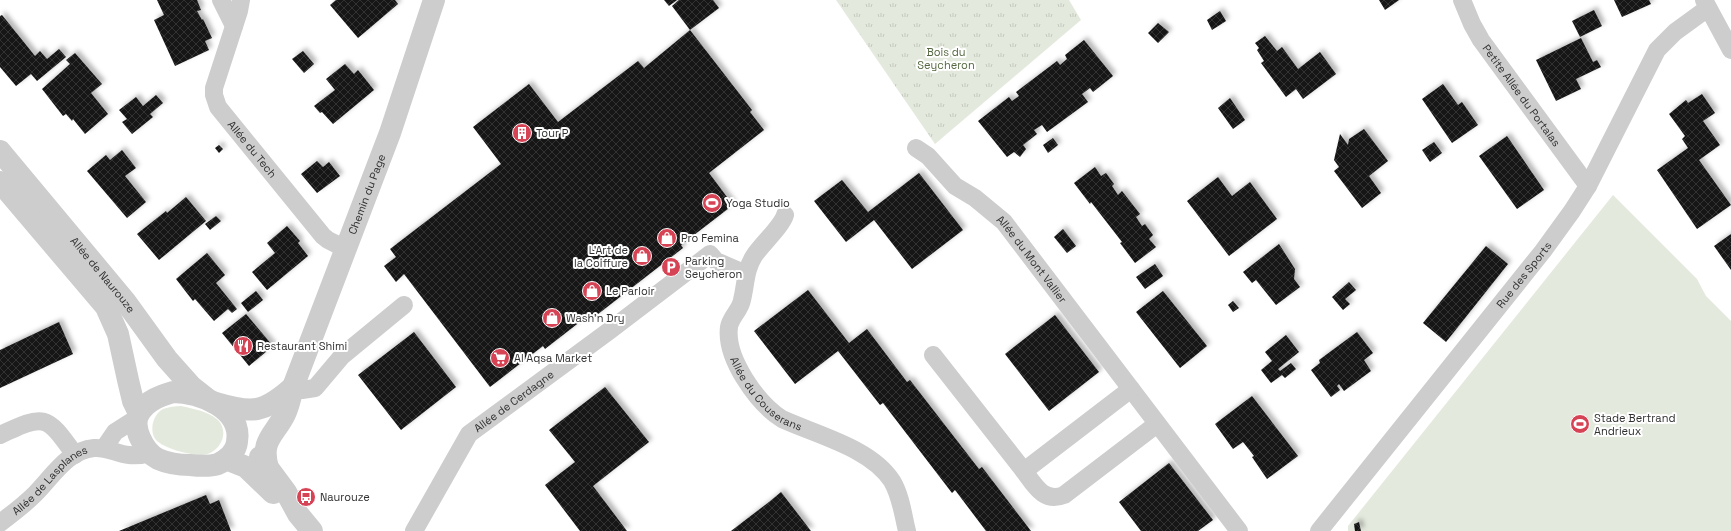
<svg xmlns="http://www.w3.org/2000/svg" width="1731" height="531" viewBox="0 0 1731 531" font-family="'Space Grotesk',sans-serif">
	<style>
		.grass { fill: #e4e9dd }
		.park { fill: url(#park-tufts) }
		.building { fill: url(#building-cross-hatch); filter: url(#shadow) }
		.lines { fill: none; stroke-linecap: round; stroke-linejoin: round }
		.minor { stroke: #cdcdcd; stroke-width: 18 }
		.tertiary { stroke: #cdcdcd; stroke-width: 22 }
		.labels { text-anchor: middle; stroke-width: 4; stroke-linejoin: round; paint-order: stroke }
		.park-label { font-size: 11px; fill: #556841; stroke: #fff }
		.street-label { font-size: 11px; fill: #303030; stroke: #fff }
		.poi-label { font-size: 11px; fill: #303030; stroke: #fff; text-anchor: start }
	</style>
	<defs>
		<pattern id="park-tufts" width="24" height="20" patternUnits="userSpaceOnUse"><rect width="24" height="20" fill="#e4e9dd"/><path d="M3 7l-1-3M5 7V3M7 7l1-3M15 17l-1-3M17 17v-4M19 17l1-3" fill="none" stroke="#c4c8be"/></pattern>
		<pattern id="building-cross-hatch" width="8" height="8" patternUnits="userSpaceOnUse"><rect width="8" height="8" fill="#171717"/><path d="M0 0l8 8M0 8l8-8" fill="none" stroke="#303030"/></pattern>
		<filter id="shadow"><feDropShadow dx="3.5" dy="-3.5" stdDeviation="2" flood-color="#0004"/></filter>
	</defs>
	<rect width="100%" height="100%" fill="#fff"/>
	<!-- grass -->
	<path class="grass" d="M 1613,195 L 1697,279 L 1706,296 L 1731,321 L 1731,531 L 1348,531 L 1348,526 Z
		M 181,406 C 194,409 208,411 218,420 C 231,434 218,455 201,455 C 187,454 168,450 157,441 C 148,432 153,414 163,409 C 169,407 175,406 181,406 Z"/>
	<!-- park -->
	<path class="park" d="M 836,0 L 1069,0 L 1081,20 L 935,144 Z"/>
	<!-- building -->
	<path class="building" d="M 157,0 L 197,0 L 201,10 L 197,11 L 202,20 L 203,19 L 212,38 L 205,41 L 209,50 L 175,66 L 154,20 L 164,15 Z
		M 336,0 L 395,0 L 398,4 L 358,38 L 330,5 Z
		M 664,0 L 677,0 L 669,6 Z
		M 679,0 L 713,0 L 719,8 L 690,30 L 752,110 L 750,112 L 764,130 L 709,173 L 733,205 L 681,245 L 683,248 L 593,318 L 590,314 L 545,349 L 543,346 L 490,387 L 404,274 L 396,282 L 384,266 L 396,257 L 390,249 L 501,164 L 473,127 L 529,84 L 558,122 L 638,61 L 644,68 L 690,30 L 672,6 Z
		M 1379,0 L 1399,0 L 1385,10 Z
		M 1614,0 L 1649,0 L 1651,4 L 1622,17 Z
		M 1594,10 L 1602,26 L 1580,37 L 1572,21 Z
		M 1220,11 L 1226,21 L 1212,30 L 1207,20 Z
		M 2,15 L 35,56 L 40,51 L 47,59 L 59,49 L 66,57 L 37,81 L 31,74 L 16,86 L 0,67 L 0,16 Z
		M 1158,23 L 1169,32 L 1158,43 L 1148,33 Z
		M 1265,36 L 1277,51 L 1282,47 L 1298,69 L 1320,52 L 1336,74 L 1303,99 L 1296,89 L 1286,97 L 1261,63 L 1264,61 L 1257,50 L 1259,48 L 1255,43 Z
		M 1581,38 L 1593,62 L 1597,60 L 1601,67 L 1576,79 L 1581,89 L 1556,101 L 1536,60 Z
		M 1084,40 L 1113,76 L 1093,92 L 1090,88 L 1082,94 L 1088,102 L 1047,132 L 1042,125 L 1034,130 L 1037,134 L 1023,145 L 1026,149 L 1020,157 L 1014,152 L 1007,157 L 978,121 L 1009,97 L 1012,101 L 1019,96 L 1016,92 L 1057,61 L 1060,65 L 1067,59 L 1065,55 Z
		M 303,51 L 314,64 L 304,73 L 292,59 Z
		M 75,53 L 102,84 L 91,93 L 108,114 L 85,134 L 73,119 L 72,121 L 66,114 L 63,116 L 42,89 L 70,64 L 66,60 Z
		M 345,64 L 354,74 L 358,70 L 374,90 L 333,124 L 322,112 L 320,113 L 314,106 L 335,90 L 326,79 Z
		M 1443,84 L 1458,105 L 1462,102 L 1478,125 L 1452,143 L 1422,99 Z
		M 1702,94 L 1715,113 L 1703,121 L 1720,145 L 1699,160 L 1731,205 L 1697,229 L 1657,170 L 1688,148 L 1682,139 L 1685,136 L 1669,114 L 1686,100 L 1688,103 Z
		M 156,95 L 163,103 L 150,114 L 153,117 L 132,134 L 122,122 L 127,119 L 119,110 L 136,97 L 143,106 Z
		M 1230,98 L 1245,120 L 1233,129 L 1218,108 Z
		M 1364,129 L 1388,161 L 1369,176 L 1381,193 L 1362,208 L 1334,171 L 1339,167 L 1334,160 L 1340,134 L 1348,145 L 1349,139 Z
		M 1507,136 L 1544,190 L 1517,209 L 1479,156 Z
		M 1053,138 L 1058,145 L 1048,153 L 1043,145 Z
		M 1434,142 L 1442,153 L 1430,162 L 1422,150 Z
		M 219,145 L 223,149 L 219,153 L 215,148 Z
		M 122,150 L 136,168 L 125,176 L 146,202 L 127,218 L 87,171 L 106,155 L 110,160 Z
		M 317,161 L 323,167 L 329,162 L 340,176 L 317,193 L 301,174 Z
		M 1095,167 L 1101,176 L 1106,173 L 1114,184 L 1112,186 L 1118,195 L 1122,191 L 1140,214 L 1136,217 L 1142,226 L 1145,224 L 1153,235 L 1149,239 L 1156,247 L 1135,263 L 1120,243 L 1122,242 L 1091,202 L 1090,204 L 1074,183 Z
		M 919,173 L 963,230 L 912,269 L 874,220 L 846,242 L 814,201 L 842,180 L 868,212 Z
		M 1218,177 L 1232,196 L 1250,182 L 1277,219 L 1229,256 L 1187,201 Z
		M 186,197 L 206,221 L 159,260 L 137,234 L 166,211 L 167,213 Z
		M 216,216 L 221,221 L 210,230 L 205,224 Z
		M 287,226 L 300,241 L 298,243 L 308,256 L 267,290 L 252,272 L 275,253 L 267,243 Z
		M 1063,229 L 1076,246 L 1067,253 L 1054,237 Z
		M 1731,234 L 1731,270 L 1714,246 Z
		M 1279,244 L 1295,269 L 1294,279 L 1300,287 L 1276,305 L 1256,280 L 1252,283 L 1243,272 Z
		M 1486,246 L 1508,264 L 1446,342 L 1423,323 Z
		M 207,253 L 225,275 L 216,283 L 237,309 L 232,313 L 228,309 L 214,321 L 195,299 L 193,301 L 176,279 Z
		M 1155,264 L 1163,276 L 1145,289 L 1136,277 Z
		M 1349,282 L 1356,290 L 1345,299 L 1350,304 L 1343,310 L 1332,297 Z
		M 808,290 L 849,343 L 867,329 L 907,382 L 910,380 L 979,469 L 982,467 L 1031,531 L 986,531 L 955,490 L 952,493 L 883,403 L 880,405 L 838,351 L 795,384 L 754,331 Z
		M 256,291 L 263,300 L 248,312 L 241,303 Z
		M 1163,291 L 1207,346 L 1180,368 L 1136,312 Z
		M 1233,301 L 1239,308 L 1233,312 L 1228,305 Z
		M 246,314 L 273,346 L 249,366 L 222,333 Z
		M 1055,315 L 1099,372 L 1049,411 L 1005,354 Z
		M 59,322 L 73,354 L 0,388 L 0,350 Z
		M 414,332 L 456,387 L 401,430 L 358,375 Z
		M 1357,332 L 1373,353 L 1364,360 L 1371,371 L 1344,391 L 1339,384 L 1337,386 L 1340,390 L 1331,397 L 1311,370 L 1320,363 L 1319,360 Z
		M 1286,335 L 1299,352 L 1278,369 L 1280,371 L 1291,363 L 1296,369 L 1285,378 L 1282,375 L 1271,383 L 1261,370 L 1272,361 L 1265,352 Z
		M 605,387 L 649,442 L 593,486 L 627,531 L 580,531 L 545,485 L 575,462 L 549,430 Z
		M 1252,396 L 1298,456 L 1267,479 L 1252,457 L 1254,456 L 1243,442 L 1233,449 L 1215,424 Z
		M 1169,463 L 1213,520 L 1198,531 L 1141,531 L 1119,502 Z
		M 781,492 L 811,531 L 731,531 L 769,502 Z
		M 206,495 L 210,504 L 219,500 L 231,531 L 119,531 Z
		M 1359,522 L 1361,531 L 1355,531 L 1354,524 Z"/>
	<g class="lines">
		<!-- minor -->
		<g class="minor">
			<path d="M 221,0 L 234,26"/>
			<path id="s1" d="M 241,0 L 239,11 L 214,88 L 214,95 L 218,107 L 323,236 L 328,240 L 346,249"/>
			<path id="s2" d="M 1462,0 L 1472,24 L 1481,40 L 1588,186"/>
			<path d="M 1704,0 L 1731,50"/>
			<path id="s3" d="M 916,148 L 928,156 L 955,186 L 975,198 L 1004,222 L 1239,531"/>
			<path id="s4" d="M 785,215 C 782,226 761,245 754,256 C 745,270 746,284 742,300 C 740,311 731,316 729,327 C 725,358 757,403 782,419 C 817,435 871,448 892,481 C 901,496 903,515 907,531"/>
			<path d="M 933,355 L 1024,471"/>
			<path d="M 293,387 L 302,390 L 315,388 L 342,356 L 404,305"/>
			<path d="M 1131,389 L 1024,471 C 1035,486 1044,503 1064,495 L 1157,424"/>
			<path d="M 0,435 C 45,414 46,414 75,455"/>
			<path d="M 104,448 L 115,432 L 137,418"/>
			<path id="s5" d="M 0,523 C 12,514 24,505 35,494 C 52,477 68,450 94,448 C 107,447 117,454 129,455 C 137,456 143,455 150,453"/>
			<path id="s6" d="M 414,531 L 469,434 L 609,331 L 710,254 L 716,261 L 746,274"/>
			<path id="s7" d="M 1319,531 L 1543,251 L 1572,211 L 1588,186 L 1657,50 L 1675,32 L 1708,8"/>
		</g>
		<!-- tertiary -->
		<g class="tertiary">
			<path id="s8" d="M 0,151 L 125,301 L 167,359 L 192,387 L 206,398"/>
			<path d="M 0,182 L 106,307 L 118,334 L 128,380 L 133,401 L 139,413"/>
			<path d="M 173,392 C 200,392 243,409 237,442 C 236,452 227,460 218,464 C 209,467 199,466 190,465 C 180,465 167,463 158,459 C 144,452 130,425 140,412 C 148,400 160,396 173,392 Z"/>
			<path d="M 216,403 C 253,414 264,413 293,387"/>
			<path d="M 260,457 L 286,492 L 298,514 L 312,531"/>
			<path d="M 226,459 L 246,467 L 273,493"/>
			<path id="s9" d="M 268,468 C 260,440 274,436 285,414 C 289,406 291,396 293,387 L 390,133 L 434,0"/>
		</g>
	</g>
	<!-- icons -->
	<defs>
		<symbol id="building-disc" viewBox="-11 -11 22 22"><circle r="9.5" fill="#d64355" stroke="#fff"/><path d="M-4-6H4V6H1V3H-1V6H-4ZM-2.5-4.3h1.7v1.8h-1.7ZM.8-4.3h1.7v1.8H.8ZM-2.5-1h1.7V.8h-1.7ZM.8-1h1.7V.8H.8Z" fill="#fff"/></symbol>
		<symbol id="stadium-disc" viewBox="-11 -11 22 22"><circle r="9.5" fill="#d64355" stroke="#fff"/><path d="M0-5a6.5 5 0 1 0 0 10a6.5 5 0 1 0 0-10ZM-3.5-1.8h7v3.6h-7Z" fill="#fff"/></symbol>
		<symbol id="shop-disc" viewBox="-11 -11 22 22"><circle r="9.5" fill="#d64355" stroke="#fff"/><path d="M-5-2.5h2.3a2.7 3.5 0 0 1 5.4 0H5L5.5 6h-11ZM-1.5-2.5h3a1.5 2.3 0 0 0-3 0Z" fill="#fff"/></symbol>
		<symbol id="parking-disc" viewBox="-11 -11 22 22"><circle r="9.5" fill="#d64355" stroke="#fff"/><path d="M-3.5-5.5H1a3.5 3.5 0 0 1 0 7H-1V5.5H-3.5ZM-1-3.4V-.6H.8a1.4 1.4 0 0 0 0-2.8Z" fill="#fff"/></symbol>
		<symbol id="restaurant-disc" viewBox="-11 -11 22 22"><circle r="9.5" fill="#d64355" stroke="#fff"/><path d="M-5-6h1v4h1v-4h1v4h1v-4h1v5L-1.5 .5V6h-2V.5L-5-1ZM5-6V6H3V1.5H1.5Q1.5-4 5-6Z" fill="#fff"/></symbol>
		<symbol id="supermarket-disc" viewBox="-11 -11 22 22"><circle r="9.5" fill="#d64355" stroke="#fff"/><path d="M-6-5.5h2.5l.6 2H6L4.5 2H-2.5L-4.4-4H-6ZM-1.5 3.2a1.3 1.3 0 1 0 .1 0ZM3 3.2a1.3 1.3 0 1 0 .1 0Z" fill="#fff"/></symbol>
		<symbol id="bus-disc" viewBox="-11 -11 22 22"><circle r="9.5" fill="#d64355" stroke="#fff"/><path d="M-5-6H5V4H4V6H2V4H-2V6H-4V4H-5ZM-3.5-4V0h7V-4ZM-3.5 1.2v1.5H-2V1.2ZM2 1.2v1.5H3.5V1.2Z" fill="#fff"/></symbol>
	</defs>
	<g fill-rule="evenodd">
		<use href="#building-disc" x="511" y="122" width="22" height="22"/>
		<use href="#stadium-disc" x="701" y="192" width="22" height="22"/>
		<use href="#shop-disc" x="656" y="227" width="22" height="22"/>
		<use href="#shop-disc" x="631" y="245" width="22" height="22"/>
		<use href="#parking-disc" x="660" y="256" width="22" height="22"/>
		<use href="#shop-disc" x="581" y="280" width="22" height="22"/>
		<use href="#shop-disc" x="541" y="307" width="22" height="22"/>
		<use href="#restaurant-disc" x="232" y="335" width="22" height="22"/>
		<use href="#supermarket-disc" x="489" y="347" width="22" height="22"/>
		<use href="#stadium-disc" x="1569" y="413" width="22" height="22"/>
		<use href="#bus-disc" x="295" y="486" width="22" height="22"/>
	</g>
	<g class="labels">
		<!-- park labels -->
		<g class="park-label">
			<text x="946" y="56">Bois du<tspan x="946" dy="13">Seycheron</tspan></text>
		</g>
		<!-- street labels -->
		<g class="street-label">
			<text dy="4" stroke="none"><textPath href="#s2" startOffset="113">Petite Allée du Portalas</textPath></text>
			<text dy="4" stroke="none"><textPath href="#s1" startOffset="166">Allée du Tech</textPath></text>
			<text dy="4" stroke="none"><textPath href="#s9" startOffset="294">Chemin du Page</textPath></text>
			<text dy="4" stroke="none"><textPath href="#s3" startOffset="162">Allée du Mont Vallier</textPath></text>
			<text dy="4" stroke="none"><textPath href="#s7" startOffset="328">Rue des Sports</textPath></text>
			<text dy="4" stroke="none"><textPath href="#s8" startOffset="161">Allée de Naurouze</textPath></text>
			<text dy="4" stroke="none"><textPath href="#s4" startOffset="209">Allée du Couserans</textPath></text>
			<text dy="4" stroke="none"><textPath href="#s6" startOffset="167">Allée de Cerdagne</textPath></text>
			<text dy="4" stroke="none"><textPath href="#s5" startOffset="66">Allée de Lasplanes</textPath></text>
		</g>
		<!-- poi labels -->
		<g class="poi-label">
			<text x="536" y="137">Tour P</text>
			<text x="726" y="207">Yoga Studio</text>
			<text x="681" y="242">Pro Femina</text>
			<text x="628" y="254" text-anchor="end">L'Art de<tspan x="628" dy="13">la Coiffure</tspan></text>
			<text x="685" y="265">Parking<tspan x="685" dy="13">Seycheron</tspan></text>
			<text x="606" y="295">Le Parloir</text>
			<text x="566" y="322">Wash'n Dry</text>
			<text x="257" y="350">Restaurant Shimi</text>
			<text x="514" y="362">Al Aqsa Market</text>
			<text x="1594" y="422">Stade Bertrand<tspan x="1594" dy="13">Andrieux</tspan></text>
			<text x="320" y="501">Naurouze</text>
		</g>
	</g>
</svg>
